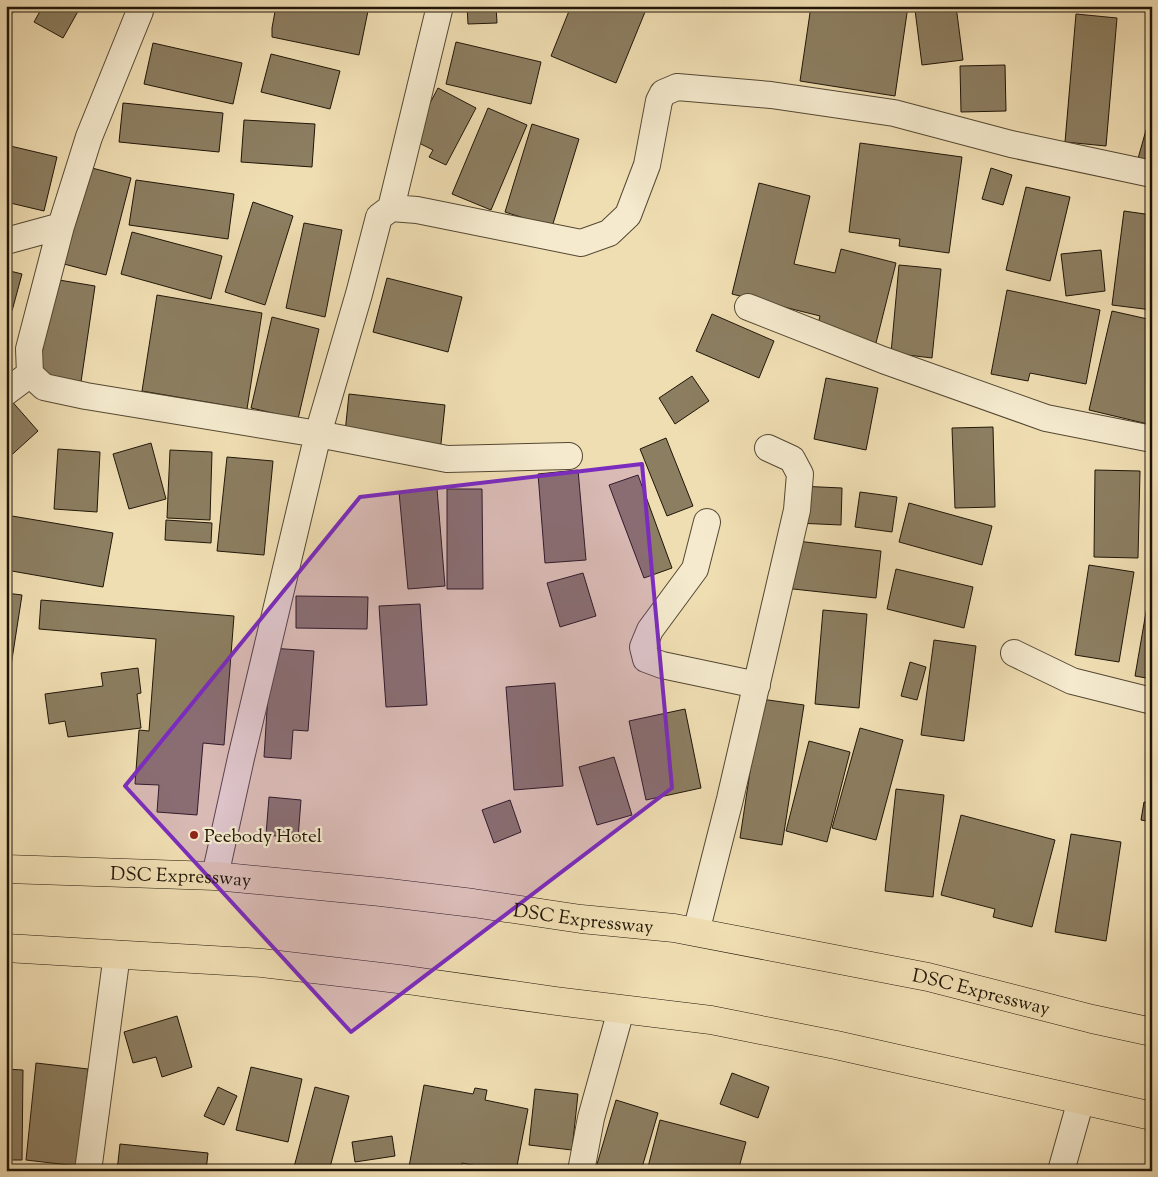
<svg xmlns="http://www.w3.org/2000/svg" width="1158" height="1177" viewBox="0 0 1158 1177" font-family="'Sorts Mill Goudy',serif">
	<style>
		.building { fill: #8c7e61; stroke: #201608 }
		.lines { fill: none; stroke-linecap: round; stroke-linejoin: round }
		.minor-casing { stroke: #544833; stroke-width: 28 }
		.major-casing { stroke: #201608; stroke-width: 29 }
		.minor { stroke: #f5eace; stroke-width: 26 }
		.major { stroke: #f0deb3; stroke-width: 28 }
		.marked { fill: #7b2cbf; fill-opacity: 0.2; stroke: #7b2cbf; stroke-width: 4; stroke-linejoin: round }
		.poi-dot { fill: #8f2418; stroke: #f5eace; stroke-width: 2 }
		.labels { text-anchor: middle; stroke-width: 4.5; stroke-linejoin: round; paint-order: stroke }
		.poi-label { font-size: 19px; fill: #201608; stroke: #f5eace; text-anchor: start }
		.street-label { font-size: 19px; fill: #201608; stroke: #f5eace }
	</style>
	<rect width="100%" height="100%" fill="#f0deb3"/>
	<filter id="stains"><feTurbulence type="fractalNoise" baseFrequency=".004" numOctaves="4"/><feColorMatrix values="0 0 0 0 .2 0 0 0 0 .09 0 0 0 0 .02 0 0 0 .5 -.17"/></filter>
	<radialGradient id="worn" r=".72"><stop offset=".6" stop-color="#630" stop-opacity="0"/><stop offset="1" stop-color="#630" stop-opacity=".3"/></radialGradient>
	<!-- building -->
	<path class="building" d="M 6,6 L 20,6 L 6,19 Z
		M 43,6 L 81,6 L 63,38 L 34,22 Z
		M 276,6 L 304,6 L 303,11 L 312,11 L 313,6 L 369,6 L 359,55 L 272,37 L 272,28 Z
		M 467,6 L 496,6 L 497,23 L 468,24 Z
		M 571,6 L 631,6 L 645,12 L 616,83 L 551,56 Z
		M 811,6 L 908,6 L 895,96 L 800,81 Z
		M 941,6 L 956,6 L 963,60 L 922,65 L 915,10 Z
		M 1076,14 L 1117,18 L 1106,146 L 1065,142 Z
		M 456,42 L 541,62 L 531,104 L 446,84 Z
		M 153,43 L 242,63 L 233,104 L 144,84 Z
		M 271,54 L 340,71 L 330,109 L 261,92 Z
		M 1005,65 L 1006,111 L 961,112 L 960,66 Z
		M 438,88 L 476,108 L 446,165 L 429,157 L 433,150 L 411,139 Z
		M 123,103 L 223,113 L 219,152 L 119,142 Z
		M 488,108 L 527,125 L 491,210 L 452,194 Z
		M 1150,116 L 1152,116 L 1152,166 L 1137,162 Z
		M 244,120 L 315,124 L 312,167 L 241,162 Z
		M 532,124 L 579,139 L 552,227 L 505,212 Z
		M 860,143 L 962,157 L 949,253 L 899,246 L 900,239 L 849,232 Z
		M 6,145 L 57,157 L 44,211 L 6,202 Z
		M 88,167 L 131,178 L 106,275 L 64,264 Z
		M 991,168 L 1012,175 L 1003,205 L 982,199 Z
		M 136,180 L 234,194 L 228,239 L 129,225 Z
		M 759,183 L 810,196 L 794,264 L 835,273 L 841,249 L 896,263 L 874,351 L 815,336 L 820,316 L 732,294 Z
		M 1026,187 L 1070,197 L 1050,281 L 1006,270 Z
		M 253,202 L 293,216 L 265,305 L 225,292 Z
		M 1124,211 L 1152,215 L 1152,310 L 1112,305 Z
		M 304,223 L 342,230 L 325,317 L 286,308 Z
		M 132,232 L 222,256 L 211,299 L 121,274 Z
		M 1101,250 L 1105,291 L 1066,296 L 1061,254 Z
		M 899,265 L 941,269 L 932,358 L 891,353 Z
		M 6,270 L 22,274 L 12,311 L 6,310 Z
		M 387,278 L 462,297 L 448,352 L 373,332 Z
		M 53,279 L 95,286 L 81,382 L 39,375 Z
		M 1007,290 L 1100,310 L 1086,384 L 1030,373 L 1028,381 L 991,374 Z
		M 157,295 L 262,313 L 247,409 L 142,391 Z
		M 1112,311 L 1152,320 L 1152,425 L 1089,410 Z
		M 712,314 L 774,341 L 759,378 L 696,351 Z
		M 272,317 L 319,329 L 298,419 L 251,408 Z
		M 692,376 L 709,401 L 675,424 L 659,398 Z
		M 826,378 L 878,388 L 866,450 L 814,439 Z
		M 349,394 L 445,405 L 440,453 L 344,442 Z
		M 9,398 L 38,431 L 6,460 L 6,401 Z
		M 993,427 L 995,507 L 955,508 L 952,428 Z
		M 666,438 L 693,506 L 667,516 L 640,449 Z
		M 151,443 L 166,499 L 129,509 L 113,454 Z
		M 58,449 L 100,452 L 97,512 L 54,509 Z
		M 170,450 L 212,452 L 210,520 L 167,518 Z
		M 227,457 L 273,461 L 264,555 L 217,551 Z
		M 578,470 L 586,560 L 545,563 L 538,474 Z
		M 1095,470 L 1140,471 L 1138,558 L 1094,557 Z
		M 638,475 L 672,568 L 644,578 L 609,485 Z
		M 798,486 L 842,488 L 841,525 L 796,523 Z
		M 437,489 L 445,586 L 408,589 L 399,492 Z
		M 447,489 L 482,489 L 483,589 L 447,589 Z
		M 860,492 L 897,497 L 892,532 L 855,527 Z
		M 909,503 L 992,526 L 982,565 L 899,542 Z
		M 6,515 L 113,533 L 103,587 L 6,570 Z
		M 166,520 L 212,523 L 211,543 L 165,540 Z
		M 789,540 L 881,551 L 876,598 L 784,588 Z
		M 1089,565 L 1134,572 L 1119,662 L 1075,655 Z
		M 896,569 L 973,587 L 964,628 L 887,609 Z
		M 583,573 L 596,616 L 560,627 L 547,583 Z
		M 1151,583 L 1152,583 L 1152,679 L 1135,676 Z
		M 6,593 L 22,595 L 6,698 Z
		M 296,596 L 368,597 L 367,629 L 296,628 Z
		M 41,600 L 234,616 L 224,745 L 203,743 L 197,815 L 157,812 L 159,785 L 135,784 L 139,730 L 149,731 L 156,639 L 39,629 Z
		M 420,604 L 427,705 L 386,707 L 379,606 Z
		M 823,610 L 867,614 L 859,708 L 815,704 Z
		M 934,640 L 976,646 L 964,741 L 921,735 Z
		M 271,648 L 314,651 L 308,731 L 293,730 L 291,759 L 264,757 Z
		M 910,662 L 926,667 L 917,700 L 901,696 Z
		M 138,668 L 141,693 L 137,694 L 141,728 L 68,737 L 65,721 L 49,724 L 45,694 L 103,686 L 101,673 Z
		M 555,683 L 563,786 L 514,790 L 506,687 Z
		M 761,699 L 804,705 L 782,845 L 740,838 Z
		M 685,709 L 701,788 L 646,800 L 629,721 Z
		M 860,728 L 903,740 L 876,840 L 832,828 Z
		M 809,741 L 850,752 L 827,842 L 786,831 Z
		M 614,757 L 632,815 L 597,825 L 579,767 Z
		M 896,789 L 944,795 L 933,897 L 885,891 Z
		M 269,797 L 301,800 L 298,838 L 266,835 Z
		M 510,800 L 521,832 L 494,843 L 482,810 Z
		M 1144,802 L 1152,803 L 1152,822 L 1141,820 Z
		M 961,815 L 1055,840 L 1032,927 L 993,917 L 995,909 L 941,895 Z
		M 1071,834 L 1121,842 L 1106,941 L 1055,932 Z
		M 177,1016 L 192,1067 L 162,1077 L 156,1057 L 133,1063 L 124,1032 Z
		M 36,1063 L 88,1069 L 77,1166 L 26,1160 Z
		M 251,1067 L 302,1079 L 288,1142 L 236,1130 Z
		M 6,1069 L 23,1070 L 22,1160 L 6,1160 Z
		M 732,1073 L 769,1087 L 758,1118 L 720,1104 Z
		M 424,1085 L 473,1094 L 475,1088 L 487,1090 L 485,1100 L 528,1109 L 516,1171 L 502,1171 L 462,1163 L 461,1171 L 429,1171 L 409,1167 Z
		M 218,1087 L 237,1096 L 224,1125 L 204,1116 Z
		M 315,1087 L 349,1096 L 329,1171 L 293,1171 Z
		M 535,1089 L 578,1094 L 572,1150 L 529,1145 Z
		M 616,1100 L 658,1113 L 641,1171 L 595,1171 Z
		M 660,1120 L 746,1142 L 738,1171 L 647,1171 Z
		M 392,1136 L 395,1156 L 355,1162 L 352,1142 Z
		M 120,1144 L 208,1153 L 206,1171 L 117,1171 Z"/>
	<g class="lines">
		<defs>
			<path id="minor" d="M 140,6 L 140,11 L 89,137 L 61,226 L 29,349 L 30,374 L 44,387 L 86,396 L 318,434 L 447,459 L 569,456
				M 391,208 L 440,6
				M 6,241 L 61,226
				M 748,307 L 883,360 L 1046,418 L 1152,439
				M 6,392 L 30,374
				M 707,522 L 695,569 L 650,630 L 643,647 L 646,659 L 662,665 L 757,685
				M 1014,653 L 1072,681 L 1152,701
				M 215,876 L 241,758 L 318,434 L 359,294 L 379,217 L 391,208 L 417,210 L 581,243 L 609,233 L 628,215 L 647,165 L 659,101 L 663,93 L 677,87 L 771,95 L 894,113 L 1011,144 L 1152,174
				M 696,932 L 730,799 L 797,510 L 800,474 L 792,459 L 768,448
				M 88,1171 L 117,954
				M 581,1171 L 591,1118 L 621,1010
				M 1061,1171 L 1081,1100"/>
			<g id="major">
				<path id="s1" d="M 6,869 L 215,876 L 381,892 L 473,903 L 581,919 L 674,928 L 928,977 L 1092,1019 L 1152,1032"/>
				<path d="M 6,948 L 262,963 L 407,980 L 556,1001 L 711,1020 L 836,1045 L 1152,1116"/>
			</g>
		</defs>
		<!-- minor casing -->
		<use href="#minor" class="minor-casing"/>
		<!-- major casing -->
		<use href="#major" class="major-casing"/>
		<!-- minor -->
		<use href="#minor" class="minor"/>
		<!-- major -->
		<use href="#major" class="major"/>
	</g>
	<!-- marked area -->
	<path class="marked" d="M 642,464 L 672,788 L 351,1032 L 125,786 L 360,497 Z"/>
	<!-- markers -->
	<circle class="poi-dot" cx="194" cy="835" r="5"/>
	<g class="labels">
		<!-- poi labels -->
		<g class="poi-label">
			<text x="204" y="842">Peebody Hotel</text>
		</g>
		<!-- street labels -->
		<g class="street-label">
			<text dy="7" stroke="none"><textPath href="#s1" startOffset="175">DSC Expressway</textPath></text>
			<text dy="7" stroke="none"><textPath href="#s1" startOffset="580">DSC Expressway</textPath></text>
			<text dy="7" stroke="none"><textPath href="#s1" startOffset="985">DSC Expressway</textPath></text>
		</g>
	</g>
	<!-- margin -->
	<rect width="1158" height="1177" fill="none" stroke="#f0deb3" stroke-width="25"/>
	<rect x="8" y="8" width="1143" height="1162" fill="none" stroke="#201608" stroke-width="2.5"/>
	<rect x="12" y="12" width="1133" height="1152" fill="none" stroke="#201608"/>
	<rect width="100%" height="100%" filter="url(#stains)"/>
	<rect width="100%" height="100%" fill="url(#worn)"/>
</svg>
